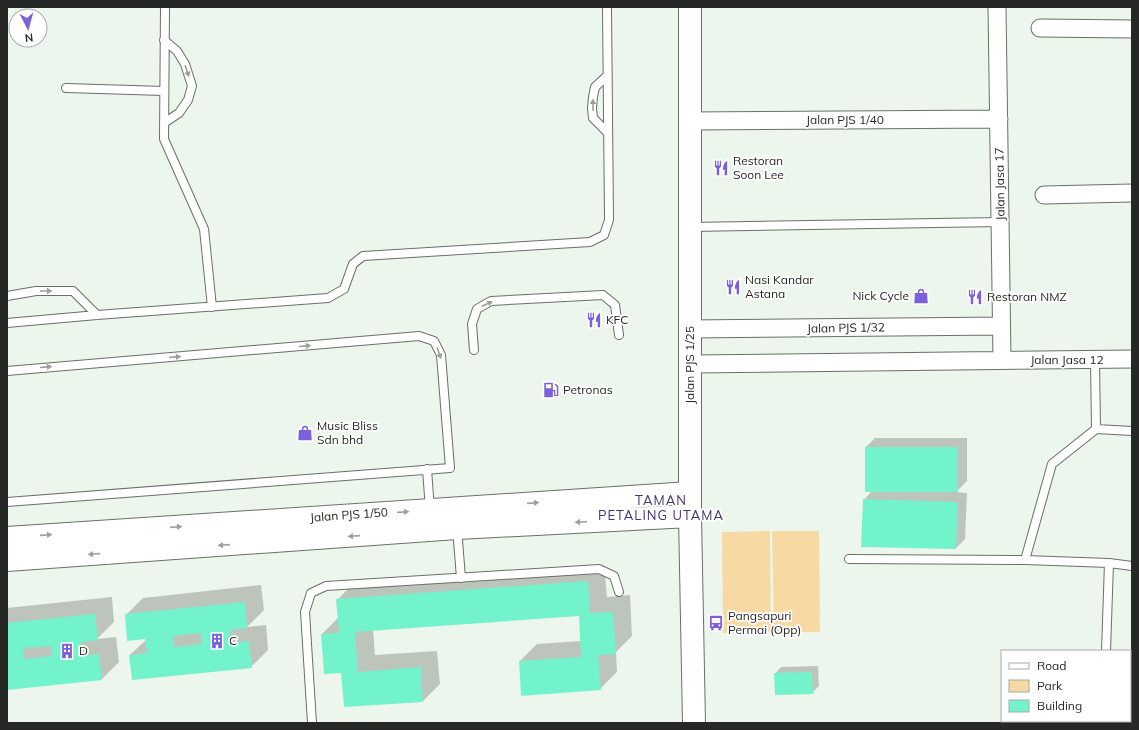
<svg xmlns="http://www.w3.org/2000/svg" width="1139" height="730" viewBox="0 0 1139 730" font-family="Mulish,sans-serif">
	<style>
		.green { fill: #f7d9a4 }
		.shadow { fill: #0003 }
		.building { fill: #73f3cc; fill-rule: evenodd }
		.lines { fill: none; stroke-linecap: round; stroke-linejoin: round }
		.lane-casing { stroke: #697067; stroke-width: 10 }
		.street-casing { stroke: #697067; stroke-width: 19 }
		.secondary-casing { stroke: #697067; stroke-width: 24 }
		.lane { stroke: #fff; stroke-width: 8 }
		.street { stroke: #fff; stroke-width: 17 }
		.secondary { stroke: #fff; stroke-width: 22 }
		.oneway { fill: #9d9e9c }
		.labels { text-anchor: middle; stroke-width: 3.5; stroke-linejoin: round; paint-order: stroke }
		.street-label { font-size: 12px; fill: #252824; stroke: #fff }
		.poi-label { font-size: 12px; fill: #252824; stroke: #fff; text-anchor: start }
		.neighbourhood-label { font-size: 13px; letter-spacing: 1px; fill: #433773; stroke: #fff }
	</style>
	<rect width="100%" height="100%" fill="#edf6ec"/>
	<!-- green -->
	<path class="green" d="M 770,531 L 771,632 L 723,633 L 722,532 Z
		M 772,531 L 819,531 L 820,632 L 774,632 Z"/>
	<!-- shadow -->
	<path class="shadow" d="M 875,438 L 967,438 L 967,481 L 956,492 L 967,493 L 965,539 L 956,548 L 864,500 L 872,491 L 866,447 Z
		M 604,565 L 607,597 L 630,595 L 632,636 L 616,652 L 617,672 L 600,689 L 520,661 L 537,644 L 581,641 L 580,615 L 373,629 L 375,655 L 437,651 L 440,684 L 423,701 L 342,672 L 322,634 L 338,618 L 337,600 L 354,583 Z
		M 261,585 L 264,610 L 247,627 L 266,625 L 268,650 L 251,667 L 130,655 L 148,638 L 126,615 L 143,598 Z
		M 112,597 L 114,622 L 97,639 L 116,637 L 119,662 L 102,679 L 7,689 L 7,608 Z
		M 818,666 L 819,686 L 812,693 L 775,674 L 781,667 Z"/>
	<!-- building -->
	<path class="building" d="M 865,447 L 958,447 L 958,492 L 865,492 Z
		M 863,499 L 958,502 L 956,549 L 861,547 Z
		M 588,581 L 590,613 L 613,612 L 616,654 L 598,655 L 601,690 L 521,696 L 519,661 L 581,657 L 579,616 L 355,632 L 358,672 L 421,667 L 423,702 L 344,707 L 341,673 L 324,674 L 321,634 L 339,633 L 336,599 Z
		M 245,602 L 247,628 L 230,630 L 232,643 L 249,641 L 252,668 L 132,680 L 129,655 L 147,653 L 145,639 L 127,641 L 125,614 ZM 201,633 L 202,644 L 174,647 L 173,636 Z
		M 95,614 L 98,640 L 81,642 L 82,656 L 99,654 L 102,680 L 7,690 L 7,623 ZM 51,646 L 52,656 L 24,659 L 23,648 Z
		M 812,672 L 813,694 L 775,695 L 774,673 Z"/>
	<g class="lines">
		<defs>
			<path id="lane" d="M 165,7 L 164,139 L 204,229 L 212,307
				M 607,76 L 595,87 L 593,97 L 592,108 L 593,118 L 608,133
				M 66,88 L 164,91
				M 164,123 L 179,113 L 188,100 L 192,86 L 185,64 L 177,51 L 164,40
				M 691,227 L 1000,222
				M 7,296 L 36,291 L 73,291 L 97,315
				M 7,323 L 97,315 L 328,298 L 344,289 L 353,264 L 363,256 L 590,242 L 604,235 L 609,220 L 607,7
				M 474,350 L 472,324 L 477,309 L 491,301 L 603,295 L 615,305 L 619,335
				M 7,371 L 419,336 L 434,341 L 441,355 L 450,468 L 7,502
				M 1096,429 L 1132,431
				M 427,469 L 430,510
				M 457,528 L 461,578
				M 849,559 L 1025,560 L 1052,464 L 1096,429 L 1095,360
				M 1025,560 L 1109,563 L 1106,651
				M 1109,563 L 1132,566
				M 312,723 L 305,612 L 311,593 L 326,586 L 599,569 L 614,576 L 619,592"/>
			<path id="street" d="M 997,7 L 1002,360
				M 1040,28 L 1132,29
				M 690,121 L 999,119
				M 1044,195 L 1132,193
				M 690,329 L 1001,326
				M 691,364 L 1132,359"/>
			<path id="secondary" d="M 690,7 L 690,516 L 694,723
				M 7,538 L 690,493
				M 7,560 L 457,528 L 690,516"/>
		</defs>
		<!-- lane casing -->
		<use href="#lane" class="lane-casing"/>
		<!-- street casing -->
		<use href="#street" class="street-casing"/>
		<!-- secondary casing -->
		<use href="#secondary" class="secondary-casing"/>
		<!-- lane -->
		<use href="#lane" class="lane"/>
		<!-- street -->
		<use href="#street" class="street"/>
		<!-- secondary -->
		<use href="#secondary" class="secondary"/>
	</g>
	<!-- one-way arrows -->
	<defs><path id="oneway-solid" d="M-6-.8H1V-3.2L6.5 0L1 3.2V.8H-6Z"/></defs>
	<g class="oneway">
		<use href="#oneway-solid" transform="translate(187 71) rotate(72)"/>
		<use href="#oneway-solid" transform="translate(593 105) rotate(-91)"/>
		<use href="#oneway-solid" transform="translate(46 291)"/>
		<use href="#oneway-solid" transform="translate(487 304) rotate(-24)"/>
		<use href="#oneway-solid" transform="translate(305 346) rotate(-5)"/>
		<use href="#oneway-solid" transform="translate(439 353) rotate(71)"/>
		<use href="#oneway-solid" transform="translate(175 357) rotate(-5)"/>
		<use href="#oneway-solid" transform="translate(46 367) rotate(-5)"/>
		<use href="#oneway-solid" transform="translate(533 503) rotate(-4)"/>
		<use href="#oneway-solid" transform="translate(403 512) rotate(-4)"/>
		<use href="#oneway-solid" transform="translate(581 522) rotate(177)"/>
		<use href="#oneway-solid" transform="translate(176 527) rotate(-4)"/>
		<use href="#oneway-solid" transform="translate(46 535) rotate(-4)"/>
		<use href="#oneway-solid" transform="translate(354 536) rotate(176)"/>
		<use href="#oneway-solid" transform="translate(224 545) rotate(176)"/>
		<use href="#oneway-solid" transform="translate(94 554) rotate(176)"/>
	</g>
	<!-- icons -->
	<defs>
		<symbol id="restaurant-bare" viewBox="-9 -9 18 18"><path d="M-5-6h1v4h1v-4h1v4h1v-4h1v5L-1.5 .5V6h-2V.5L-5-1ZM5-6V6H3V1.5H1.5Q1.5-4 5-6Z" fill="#7c60db" stroke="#fff" stroke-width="2.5" paint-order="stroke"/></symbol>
		<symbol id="shop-bare" viewBox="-9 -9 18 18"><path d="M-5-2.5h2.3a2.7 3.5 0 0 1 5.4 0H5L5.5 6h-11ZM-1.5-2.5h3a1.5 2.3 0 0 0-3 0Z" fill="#7c60db" stroke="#fff" stroke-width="2.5" paint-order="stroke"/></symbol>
		<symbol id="fuel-bare" viewBox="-9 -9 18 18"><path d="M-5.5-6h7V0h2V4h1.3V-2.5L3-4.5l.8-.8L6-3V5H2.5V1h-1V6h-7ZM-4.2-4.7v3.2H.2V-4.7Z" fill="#7c60db" stroke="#fff" stroke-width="2.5" paint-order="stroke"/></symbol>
		<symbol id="bus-bare" viewBox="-9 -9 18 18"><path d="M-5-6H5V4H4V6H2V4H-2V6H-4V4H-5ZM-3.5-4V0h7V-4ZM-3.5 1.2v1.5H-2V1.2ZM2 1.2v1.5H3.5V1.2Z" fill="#7c60db" stroke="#fff" stroke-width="2.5" paint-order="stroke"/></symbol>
		<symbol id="building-bare" viewBox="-9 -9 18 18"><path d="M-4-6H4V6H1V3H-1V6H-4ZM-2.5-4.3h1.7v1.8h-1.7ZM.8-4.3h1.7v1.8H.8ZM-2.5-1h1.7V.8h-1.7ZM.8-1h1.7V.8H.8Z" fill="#7c60db" stroke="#fff" stroke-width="2.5" paint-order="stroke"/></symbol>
	</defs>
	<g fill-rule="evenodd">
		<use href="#restaurant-bare" x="710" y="157" width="22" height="22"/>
		<use href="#restaurant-bare" x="722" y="276" width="22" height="22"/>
		<use href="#shop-bare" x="910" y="285" width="22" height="22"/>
		<use href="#restaurant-bare" x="964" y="286" width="22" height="22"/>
		<use href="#restaurant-bare" x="583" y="309" width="22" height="22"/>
		<use href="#fuel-bare" x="540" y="379" width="22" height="22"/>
		<use href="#shop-bare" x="294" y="422" width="22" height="22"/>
		<use href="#bus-bare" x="705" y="612" width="22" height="22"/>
		<use href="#building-bare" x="206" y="630" width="22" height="22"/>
		<use href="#building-bare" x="56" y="640" width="22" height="22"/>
	</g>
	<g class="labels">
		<!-- street labels -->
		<g class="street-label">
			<text x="845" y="124">Jalan PJS 1/40</text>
			<text transform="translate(1000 184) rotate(-91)" y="4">Jalan Jasa 17</text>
			<text transform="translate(846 328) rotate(-1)" y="4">Jalan PJS 1/32</text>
			<text x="1067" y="364">Jalan Jasa 12</text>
			<text transform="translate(690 365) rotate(-90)" y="4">Jalan PJS 1/25</text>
			<text transform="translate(349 515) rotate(-4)" y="4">Jalan PJS 1/50</text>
		</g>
		<!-- poi labels -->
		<g class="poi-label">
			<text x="733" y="165">Restoran<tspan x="733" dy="14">Soon Lee</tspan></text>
			<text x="745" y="284">Nasi Kandar<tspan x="745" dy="14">Astana</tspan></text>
			<text x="909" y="300" text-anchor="end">Nick Cycle</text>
			<text x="987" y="301">Restoran NMZ</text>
			<text x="606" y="324">KFC</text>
			<text x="563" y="394">Petronas</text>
			<text x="317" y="430">Music Bliss<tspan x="317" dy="14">Sdn bhd</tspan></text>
			<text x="728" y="620">Pangsapuri<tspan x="728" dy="14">Permai (Opp)</tspan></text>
			<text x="229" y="645">C</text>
			<text x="79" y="655">D</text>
		</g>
		<!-- neighbourhood labels -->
		<g class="neighbourhood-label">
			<text x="661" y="505">TAMAN<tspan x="661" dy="15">PETALING UTAMA</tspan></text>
		</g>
	</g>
	<!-- border -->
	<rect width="1139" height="730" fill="none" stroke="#252824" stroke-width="16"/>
	<!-- legend -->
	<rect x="1001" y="650" width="130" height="72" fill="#ffffff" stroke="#a8a9a7"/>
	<rect x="1009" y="663" width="20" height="6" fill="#ffffff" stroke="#a8a9a7"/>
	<text x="1037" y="670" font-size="12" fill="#252824">Road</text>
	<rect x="1009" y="680" width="20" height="12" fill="#f7d9a4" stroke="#a8a9a7"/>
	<text x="1037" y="690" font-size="12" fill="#252824">Park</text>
	<rect x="1009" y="700" width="20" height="12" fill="#73f3cc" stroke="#a8a9a7"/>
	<text x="1037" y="710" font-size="12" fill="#252824">Building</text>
	<!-- north arrow -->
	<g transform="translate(28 28) rotate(174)"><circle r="19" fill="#ffffff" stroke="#a8a9a7"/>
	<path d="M0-3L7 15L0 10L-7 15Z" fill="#7c60db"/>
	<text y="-6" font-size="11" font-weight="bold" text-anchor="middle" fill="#252824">N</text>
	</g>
</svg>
